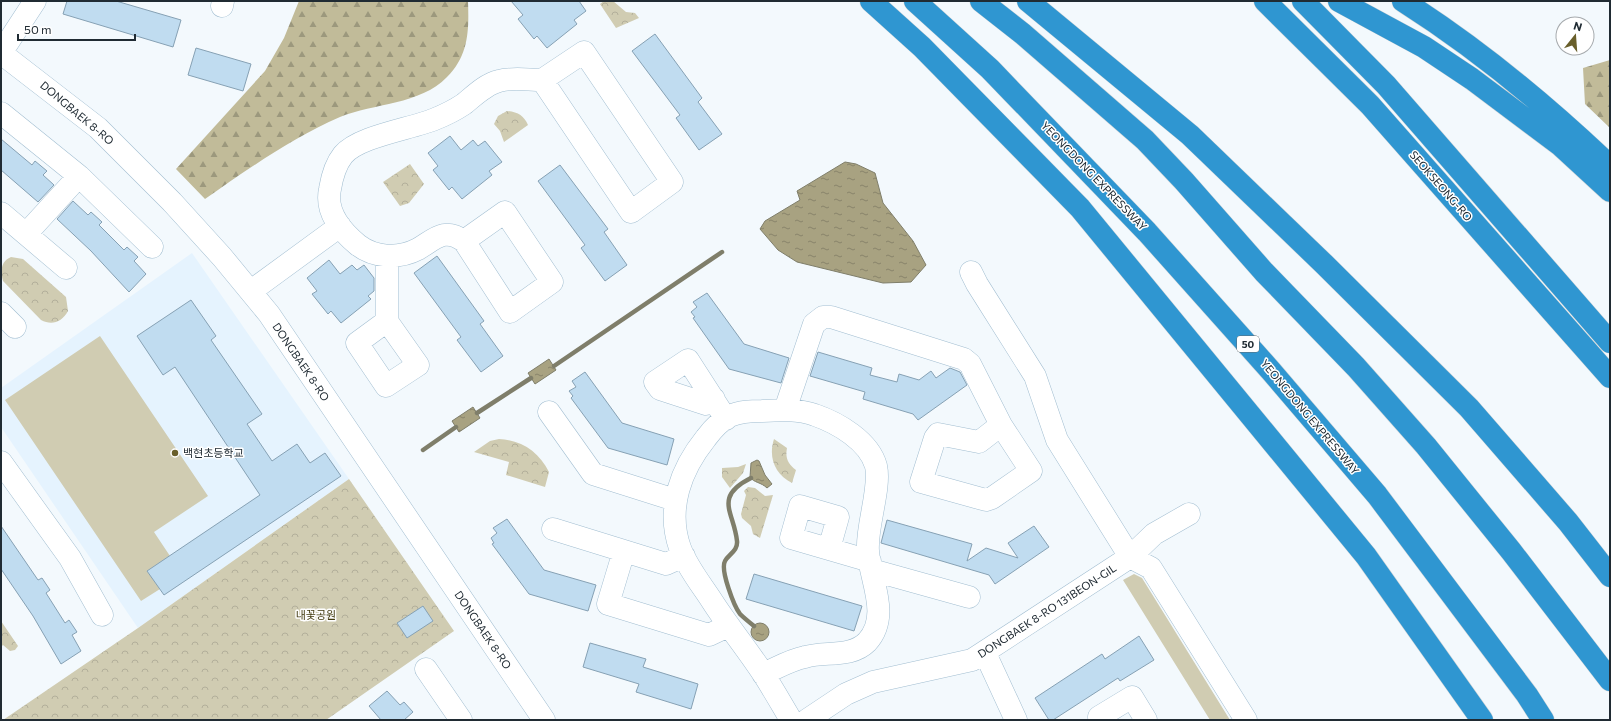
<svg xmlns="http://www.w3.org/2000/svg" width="1611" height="721" viewBox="0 0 1611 721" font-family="Commissioner,'Noto Sans KR',sans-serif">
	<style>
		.built { fill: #e5f3fe }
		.grass { fill: #d0ccb2 }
		.forest { fill: url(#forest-firs) }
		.park { fill: url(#park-crowns) }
		.water { fill: url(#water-ripples); stroke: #7f7e6a }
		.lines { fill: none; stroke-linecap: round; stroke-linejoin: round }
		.stream { stroke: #7f7e6a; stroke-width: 4.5 }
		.building { fill: #c0dcf0; stroke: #86a1b4 }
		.minor-casing { stroke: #a2bed1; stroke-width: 23 }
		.highway-casing { stroke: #d2d5d6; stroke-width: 23 }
		.minor { stroke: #fff; stroke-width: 22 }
		.highway { stroke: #2f96d1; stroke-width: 22 }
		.poi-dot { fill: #695f2b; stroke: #fff; stroke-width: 1.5 }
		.labels { text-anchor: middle; stroke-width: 3; stroke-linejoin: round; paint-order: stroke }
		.shield { fill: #fff; stroke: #636b70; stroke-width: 1 }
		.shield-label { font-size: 10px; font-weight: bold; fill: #202b33 }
		.street-label { font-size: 11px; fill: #202b33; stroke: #fff }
		.poi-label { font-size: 11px; fill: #202b33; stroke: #fff; text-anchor: start }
		.park-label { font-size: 11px; fill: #423a0f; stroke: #fff }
	</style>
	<defs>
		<pattern id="forest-firs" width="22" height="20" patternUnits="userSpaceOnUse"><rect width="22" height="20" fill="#c1bb99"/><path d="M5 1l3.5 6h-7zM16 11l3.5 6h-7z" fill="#9c987d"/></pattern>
		<pattern id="park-crowns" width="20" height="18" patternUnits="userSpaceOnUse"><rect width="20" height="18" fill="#d0ccb2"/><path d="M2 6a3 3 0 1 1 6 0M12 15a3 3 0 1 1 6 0" fill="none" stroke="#b2af9a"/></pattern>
		<pattern id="water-ripples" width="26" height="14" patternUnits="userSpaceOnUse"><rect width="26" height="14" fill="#a8a281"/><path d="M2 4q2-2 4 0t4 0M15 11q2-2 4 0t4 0" fill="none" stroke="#88846a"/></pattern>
	</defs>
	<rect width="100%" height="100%" fill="#f3f9fd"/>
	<!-- built -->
	<path class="built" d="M 192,253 L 349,479 L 138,628 L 1,427 L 1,388 Z"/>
	<!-- grass -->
	<path class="grass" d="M 100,336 L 208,496 L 154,532 L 170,556 L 148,571 L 160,589 L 141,601 L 5,400 Z
		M 1134,574 L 1142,578 L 1230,720 L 1210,720 L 1123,580 Z"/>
	<!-- forest -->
	<path class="forest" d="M 299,1 L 468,1 C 469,30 469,55 447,77 C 420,105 374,103 340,117 C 292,138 248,169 205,199 L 176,169 L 265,71 L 284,38 Z
		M 1610,60 L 1610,128 L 1585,104 L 1583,68 Z"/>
	<!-- park -->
	<path class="park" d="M 604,1 L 613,1 L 626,12 L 635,13 L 639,18 L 616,28 L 600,4 Z
		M 507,111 C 518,112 524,116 528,125 L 504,142 L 500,131 L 494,124 L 498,116 Z
		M 410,164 L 424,184 L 409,203 L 400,206 L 383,182 Z
		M 11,257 L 23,259 L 66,297 L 68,311 C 62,322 52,326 41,320 L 3,281 C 0,271 1,261 11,257 Z
		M 499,439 C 522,440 539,452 549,472 L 545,487 L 506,475 L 509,462 L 474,452 L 490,441 Z
		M 774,439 L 787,448 C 785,458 788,464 796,470 L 792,483 C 775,474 768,458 774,439 Z
		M 746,464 L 743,473 L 730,488 L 722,477 L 722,468 L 738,467 Z
		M 349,479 L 454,631 L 326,720 L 3,720 L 138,628 Z
		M 748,487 L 755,488 L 765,496 L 773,495 L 760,538 L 753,534 L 751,526 L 742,518 L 741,514 L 746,495 L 744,491 Z
		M 1,621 L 18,646 L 15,650 L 10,651 L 3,645 L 1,647 Z"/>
	<!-- water -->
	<path class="water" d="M 845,162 L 856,164 L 875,173 L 883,203 L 913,241 L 926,265 L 911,282 L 883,283 L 797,262 L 778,250 L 760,229 L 765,221 L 800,200 L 797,191 Z
		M 549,359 L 556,370 L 535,384 L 528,373 Z
		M 473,407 L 480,418 L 459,432 L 452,421 Z
		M 757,460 L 759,461 L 765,475 L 772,484 L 767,488 C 761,482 754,483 750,477 L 751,463 Z
		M751 632a9 9 0 1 1 18 0a9 9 0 1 1-18 0Z"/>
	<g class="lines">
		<!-- stream -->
		<path class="stream" d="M 554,366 L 722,252
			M 477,413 L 531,378
			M 423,450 L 456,427
			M 751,478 C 713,497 734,512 737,541 C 738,551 729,554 725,561 C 720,570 734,606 740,614 C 744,618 749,622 754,626"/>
	</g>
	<!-- building -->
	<path class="building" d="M 67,1 L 116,1 L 181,20 L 173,47 L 63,14 Z
		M 511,1 L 579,1 L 586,11 L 574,20 L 577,24 L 547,48 L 537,36 L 534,39 L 518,19 L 523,15 Z
		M 655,34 L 702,98 L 698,102 L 722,134 L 699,150 L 676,118 L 680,115 L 632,51 Z
		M 196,48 L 251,64 L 243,91 L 188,75 Z
		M 450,136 L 461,150 L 473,140 L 478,146 L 485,141 L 502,162 L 489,171 L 492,175 L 462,199 L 452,187 L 449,190 L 433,170 L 438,166 L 428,153 Z
		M 1,139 L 32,165 L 35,161 L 47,171 L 43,175 L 54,185 L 38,202 L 1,170 Z
		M 560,165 L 608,229 L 604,232 L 627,265 L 605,281 L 581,248 L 585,245 L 538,181 Z
		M 73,201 L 88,215 L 91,212 L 102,222 L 99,225 L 124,250 L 127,247 L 138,257 L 134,261 L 146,274 L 129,292 L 91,251 L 57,219 Z
		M 437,256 L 484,321 L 480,324 L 503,356 L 481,372 L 457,340 L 461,337 L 414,273 Z
		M 329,260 L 340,274 L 352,265 L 357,270 L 364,265 L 374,278 L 374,291 L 368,296 L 371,299 L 341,323 L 331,311 L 328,314 L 312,294 L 317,291 L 307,278 Z
		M 707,293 L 744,344 L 789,358 L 781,383 L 729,369 L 693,318 L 695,317 L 691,312 L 697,307 L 693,302 Z
		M 191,300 L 216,336 L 211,340 L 262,414 L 247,424 L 272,461 L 297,444 L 310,463 L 325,453 L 341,476 L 164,595 L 147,571 L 260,495 L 175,367 L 163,375 L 137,336 Z
		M 818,352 L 872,368 L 870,375 L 897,382 L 899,374 L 919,380 L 931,371 L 936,378 L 950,368 L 960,372 L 967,385 L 918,420 L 913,414 L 863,399 L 865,392 L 810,376 Z
		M 585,372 L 622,423 L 674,439 L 667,465 L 608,448 L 571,398 L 573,396 L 569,391 L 576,387 L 572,381 Z
		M 507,519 L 544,570 L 596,585 L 588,611 L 529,594 L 492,544 L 494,543 L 491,538 L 497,533 L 493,528 Z
		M 887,520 L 972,544 L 967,561 L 986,548 L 1018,558 L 1008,543 L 1034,526 L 1049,547 L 995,584 L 989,575 L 881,543 Z
		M 1,526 L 38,580 L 42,578 L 50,590 L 46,593 L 65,623 L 69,620 L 77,632 L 72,635 L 81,651 L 61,664 L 33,616 L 1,569 Z
		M 754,574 L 862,606 L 854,631 L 746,599 Z
		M 423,606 L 433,621 L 407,638 L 397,623 Z
		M 1139,636 L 1154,660 L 1120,681 L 1118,678 L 1053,720 L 1049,720 L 1035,698 L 1102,654 L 1105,659 Z
		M 590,643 L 646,659 L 643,667 L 698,684 L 691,709 L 636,692 L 639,684 L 583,667 Z
		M 387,691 L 400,705 L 404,702 L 413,712 L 404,720 L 381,720 L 369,706 Z"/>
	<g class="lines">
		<defs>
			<path id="minor" d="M 222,6 L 223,1
				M 1,53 L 98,128 L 172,202 L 222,257 L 269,314 L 544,720
				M 1,53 L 35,1
				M 1,113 L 79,176 L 152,247
				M 1,213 L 66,268
				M 26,234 L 79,176
				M 464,241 L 505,212 L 552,282 L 510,312 L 464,241 C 444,227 435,239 418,249 C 399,259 375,258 358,245 C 341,231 325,212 330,189 C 332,177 335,165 343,155 C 359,136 411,129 435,119 C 445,115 455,110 464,104 C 475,95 486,84 499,81 C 512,77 528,80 542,80 L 631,212 L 672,182 L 584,52 L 542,80
				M 971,272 L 977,284 L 1035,376 L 1057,440 L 1130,557 L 1151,568 L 1246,720
				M 251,291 L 340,226
				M 1,313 L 15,327
				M 387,321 L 418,365 L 386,386 L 357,343 L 387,321 L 387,256
				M 714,399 L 706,404 L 660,389 L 655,382 L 688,360 L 726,419
				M 785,410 L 814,324 L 823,317 L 831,317 L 964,359 L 970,364 L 1001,425 L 1031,471 L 992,498 L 986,500 L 921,482 L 935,438 L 938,434 L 979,442 L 1001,425
				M 549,412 L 593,474 L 675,500
				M 1,462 L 70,558 L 102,615
				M 553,529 L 666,564 L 684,556
				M 829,549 L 838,517 L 800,506 L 791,538 L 870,561
				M 624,551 L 608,604 L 709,635 L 728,626
				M 872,570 L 969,597
				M 985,653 L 1016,720
				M 426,669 L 461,720
				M 763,674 C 777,668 790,660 805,657 C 825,651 851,658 867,642 C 891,616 870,580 868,551 C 866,527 881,488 876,466 C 869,441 838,423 815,415 C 799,409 780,410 762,411 C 752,411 740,411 730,416 C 721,420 712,430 706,438 C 681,469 666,508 680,548 C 687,567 701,584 712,601 C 728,626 747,649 764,675 C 773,689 782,705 791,720
				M 807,720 L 846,694 L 873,682 L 972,660 L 1130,557 L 1154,534 L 1189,514
				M 1101,720 L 1099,717 L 1132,697 L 1146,720"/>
			<path id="highway" d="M 871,1 L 922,47 L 1080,208 L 1366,556 L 1482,720
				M 915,1 L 990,69 L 1147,232 L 1271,371 L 1377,495 L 1527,695 L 1543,720
				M 981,1 L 1023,34 L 1145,140 L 1184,181 L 1264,272 L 1356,367 L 1426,446 L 1511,551 L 1610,680
				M 1028,1 L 1190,135 L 1324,264 L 1469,408 L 1568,522 L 1610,576
				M 1265,1 L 1370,105 L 1610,377
				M 1303,1 L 1386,85 L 1610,342
				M 1339,1 L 1424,47 L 1472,79 L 1560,145 L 1610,191
				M 1403,1 C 1477,48 1547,106 1610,166"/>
		</defs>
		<!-- minor casing -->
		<use href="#minor" class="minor-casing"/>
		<!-- highway casing -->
		<use href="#highway" class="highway-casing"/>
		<!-- minor -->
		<use href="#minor" class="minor"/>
		<!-- highway -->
		<use href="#highway" class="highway"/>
	</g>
	<!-- markers -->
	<circle class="poi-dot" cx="175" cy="453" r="4"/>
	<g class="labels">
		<!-- shield labels -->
		<rect class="shield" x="1237" y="336" width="22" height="16" rx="3"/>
		<g class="shield-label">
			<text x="1248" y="348">50</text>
		</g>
		<!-- street labels -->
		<g class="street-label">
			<text transform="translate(77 113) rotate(40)" y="4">DONGBAEK 8-RO</text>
			<text transform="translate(1094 176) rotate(46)" y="4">YEONGDONG EXPRESSWAY</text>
			<text transform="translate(1441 186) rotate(49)" y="4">SEOKSEONG-RO</text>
			<text transform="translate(301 362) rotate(56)" y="4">DONGBAEK 8-RO</text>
			<text transform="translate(1310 417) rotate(50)" y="4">YEONGDONG EXPRESSWAY</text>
			<text transform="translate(1047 611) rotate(-33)" y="4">DONGBAEK 8-RO 131BEON-GIL</text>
			<text transform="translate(483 630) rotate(56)" y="4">DONGBAEK 8-RO</text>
		</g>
		<!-- poi labels -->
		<g class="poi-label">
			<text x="183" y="457">백현초등학교</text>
		</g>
		<!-- park labels -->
		<g class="park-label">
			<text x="316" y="619">내꽃공원</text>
		</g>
	</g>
	<!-- border -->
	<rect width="1611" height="721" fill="none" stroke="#202b33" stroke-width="4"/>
	<!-- north arrow -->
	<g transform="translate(1575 36) rotate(17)"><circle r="19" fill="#ffffff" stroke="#a6aaad"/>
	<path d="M0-3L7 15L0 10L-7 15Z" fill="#695f2b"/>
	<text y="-6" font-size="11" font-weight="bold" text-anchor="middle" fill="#202b33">N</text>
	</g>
	<!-- scale -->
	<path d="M18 34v6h117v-6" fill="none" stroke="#202b33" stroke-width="2"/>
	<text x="24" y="34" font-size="12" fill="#202b33" stroke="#ffffff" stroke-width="3" paint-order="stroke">50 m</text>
</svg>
